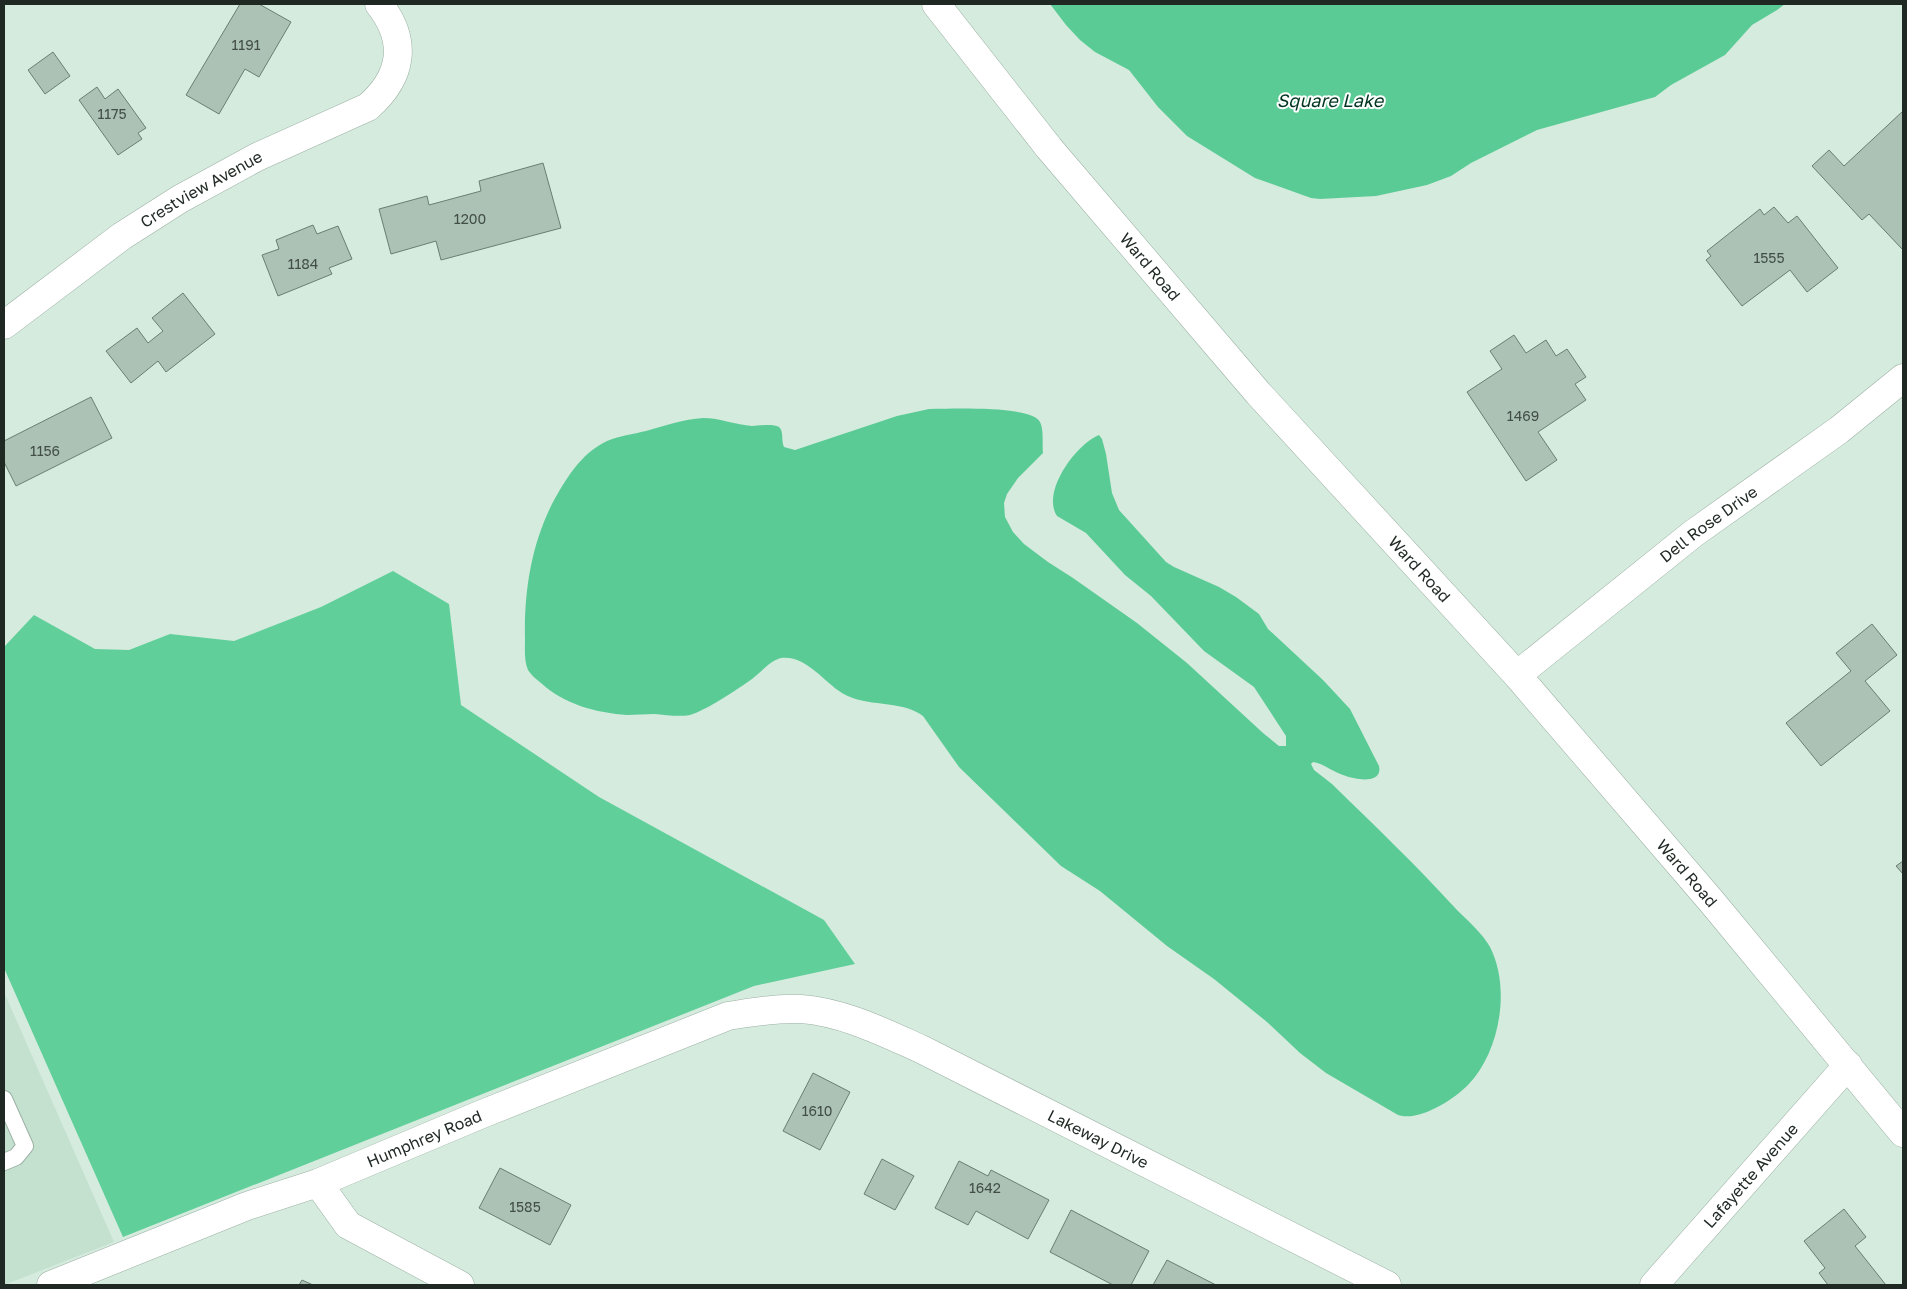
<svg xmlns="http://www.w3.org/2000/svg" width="1907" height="1289" viewBox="0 0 1907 1289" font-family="'Golos Text',sans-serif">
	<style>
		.built { fill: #c4e1d0 }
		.forest { fill: #60cf9a }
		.water { fill: #5bcb96 }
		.building { fill: #acc2b5; stroke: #6a7e72 }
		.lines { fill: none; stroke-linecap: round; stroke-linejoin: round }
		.lane-casing { stroke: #9cb1a5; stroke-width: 18 }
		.street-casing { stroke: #9cb1a5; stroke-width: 29 }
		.lane { stroke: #fff; stroke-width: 16 }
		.street { stroke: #fff; stroke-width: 28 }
		.labels { text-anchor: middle; stroke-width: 4; stroke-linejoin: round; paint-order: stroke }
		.number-label { font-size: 14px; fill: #424e48 }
		.street-label { font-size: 16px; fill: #1f2823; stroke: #fff }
		.water-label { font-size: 18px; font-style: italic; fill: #013420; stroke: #fff }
	</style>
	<rect width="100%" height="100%" fill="#d5ebde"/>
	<!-- built -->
	<path class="built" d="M 4,992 L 114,1242 L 4,1285 Z"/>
	<!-- forest -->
	<path class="forest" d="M 393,571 L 449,604 L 461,705 L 599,797 L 824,920 L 855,964 L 754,986 L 123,1237 L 4,968 L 4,647 L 34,615 L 95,649 L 129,650 L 170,634 L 234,641 L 321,607 Z"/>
	<!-- water -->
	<path class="water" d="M 1050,4 L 1785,4 L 1777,10 L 1752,25 L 1725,55 L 1671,85 L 1655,97 L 1537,130 L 1471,163 L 1451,176 L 1427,185 L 1376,196 L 1320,199 L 1311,198 L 1255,178 L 1187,136 L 1158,107 L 1129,70 L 1095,52 L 1080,40 L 1066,25 Z
		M 929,409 C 948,409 1032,405 1040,422 C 1044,430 1042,444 1043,453 L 1018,478 L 1007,494 L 1004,503 L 1005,517 L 1013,532 L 1024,544 L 1048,562 L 1073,578 L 1137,623 L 1187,663 L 1263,733 L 1279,746 L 1286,746 L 1286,736 L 1254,687 L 1204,651 L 1151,596 L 1125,575 L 1086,533 L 1057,516 C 1041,492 1076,444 1099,435 L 1102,439 L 1106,454 L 1112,493 L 1119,510 L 1166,562 L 1174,567 L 1219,587 L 1236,597 L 1259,614 L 1268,629 L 1323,680 L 1350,709 L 1379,766 C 1383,784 1357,780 1346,776 C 1334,773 1325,764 1313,762 L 1311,764 L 1314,770 L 1332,784 C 1374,825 1417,866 1457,910 C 1468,921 1483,934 1490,947 C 1511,988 1500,1052 1468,1085 C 1453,1100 1419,1122 1398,1115 L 1326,1073 L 1300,1053 L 1267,1022 L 1214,979 L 1167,946 L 1100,891 L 1061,866 L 959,767 L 923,716 C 900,699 866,708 842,693 C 824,682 806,655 781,658 C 771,660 760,673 752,679 C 738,689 705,711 690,715 C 679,717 666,715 654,714 C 645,714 636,715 627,715 C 597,713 563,704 541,683 C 536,679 531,675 528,670 C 524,661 525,649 525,639 C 524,592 531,546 552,504 C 565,480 581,453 607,441 C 619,436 633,434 646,431 C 664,426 684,419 703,418 C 720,418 736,425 752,426 C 759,426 772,423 779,427 C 784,431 781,441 784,447 L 795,450 L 897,416 Z"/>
	<!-- building -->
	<path class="building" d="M 240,4 L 259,4 L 291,22 L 259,77 L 245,69 L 219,114 L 186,95 Z
		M 53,52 L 70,76 L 45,94 L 28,70 Z
		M 97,87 L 105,99 L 118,89 L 146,128 L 138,133 L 142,139 L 118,155 L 79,100 Z
		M 1903,111 L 1903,250 L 1869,214 L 1862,220 L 1812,166 L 1829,150 L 1844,166 Z
		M 543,163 L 561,228 L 441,260 L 436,241 L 391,254 L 379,209 L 427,196 L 429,205 L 481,191 L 479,181 Z
		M 1774,207 L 1788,223 L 1797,216 L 1838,268 L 1807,292 L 1790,270 L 1742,306 L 1706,260 L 1711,256 L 1707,251 L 1760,209 L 1764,215 Z
		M 313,225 L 317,234 L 338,226 L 352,259 L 329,268 L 332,274 L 278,296 L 262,255 L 279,249 L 276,240 Z
		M 183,293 L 215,334 L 166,372 L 158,361 L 131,383 L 106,351 L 137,328 L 148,343 L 163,331 L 152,318 Z
		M 1514,335 L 1526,353 L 1546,340 L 1556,356 L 1567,349 L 1586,377 L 1575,384 L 1586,400 L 1538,432 L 1557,460 L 1526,481 L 1467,392 L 1502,369 L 1490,351 Z
		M 91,397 L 112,438 L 16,486 L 4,462 L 4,441 Z
		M 1872,624 L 1897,655 L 1865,681 L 1890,711 L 1821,766 L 1786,723 L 1851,671 L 1836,653 Z
		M 1903,861 L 1903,874 L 1896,866 Z
		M 813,1073 L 850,1092 L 820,1150 L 783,1131 Z
		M 882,1159 L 914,1176 L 895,1210 L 864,1194 Z
		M 959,1161 L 988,1176 L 991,1170 L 1049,1200 L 1028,1239 L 976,1211 L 968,1225 L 935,1208 Z
		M 500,1168 L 571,1205 L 550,1245 L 479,1208 Z
		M 1844,1209 L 1866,1237 L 1855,1246 L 1886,1285 L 1828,1285 L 1819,1273 L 1825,1268 L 1804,1241 Z
		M 1071,1210 L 1149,1251 L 1131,1285 L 1113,1285 L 1050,1252 Z
		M 1167,1260 L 1216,1285 L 1153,1285 Z
		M 302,1280 L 313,1285 L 299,1285 Z"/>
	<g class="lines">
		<defs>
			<path id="lane" d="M 4,1099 L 25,1146 L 16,1157 L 4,1162"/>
			<g id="street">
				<path id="s1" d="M 936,4 L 1049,148 L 1258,393 L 1517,675 L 1712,902 L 1903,1133"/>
				<path id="s2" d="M 4,325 L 122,236 L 180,199 L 257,157 L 368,107 C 403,76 408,41 379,4"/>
				<path id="s3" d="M 1517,675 L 1694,533 L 1839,430 L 1903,378"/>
				<path d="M 318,1183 L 348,1225 L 460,1285"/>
				<path id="s4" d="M 51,1285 L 247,1206 L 318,1183 L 482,1114 L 728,1016 C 752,1012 777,1008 801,1009 C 843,1012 883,1032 921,1049 L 1387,1285"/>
				<path id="s5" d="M 1654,1285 L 1848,1065"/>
			</g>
		</defs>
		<!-- lane casing -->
		<use href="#lane" class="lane-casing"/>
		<!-- street casing -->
		<use href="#street" class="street-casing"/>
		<!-- lane -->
		<use href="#lane" class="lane"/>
		<!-- street -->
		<use href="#street" class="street"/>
	</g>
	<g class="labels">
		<!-- number labels -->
		<g class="number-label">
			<text x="246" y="50">1191</text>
			<text x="112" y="119">1175</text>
			<text x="470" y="224">1200</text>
			<text x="1769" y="263">1555</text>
			<text x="303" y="269">1184</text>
			<text x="1523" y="421">1469</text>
			<text x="45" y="456">1156</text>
			<text x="817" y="1116">1610</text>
			<text x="985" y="1193">1642</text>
			<text x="525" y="1212">1585</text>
		</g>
		<!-- street labels -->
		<g class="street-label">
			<text dy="6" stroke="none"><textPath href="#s2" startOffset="240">Crestview Avenue</textPath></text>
			<text dy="6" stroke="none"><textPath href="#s1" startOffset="339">Ward Road</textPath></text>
			<text dy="6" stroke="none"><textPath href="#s3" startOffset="244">Dell Rose Drive</textPath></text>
			<text dy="6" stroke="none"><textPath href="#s1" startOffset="744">Ward Road</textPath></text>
			<text dy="6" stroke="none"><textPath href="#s1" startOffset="1149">Ward Road</textPath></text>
			<text dy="6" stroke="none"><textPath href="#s4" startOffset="401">Humphrey Road</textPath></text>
			<text dy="6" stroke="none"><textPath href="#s4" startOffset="1128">Lakeway Drive</textPath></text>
			<text dy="6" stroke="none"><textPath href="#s5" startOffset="146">Lafayette Avenue</textPath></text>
		</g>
		<!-- water labels -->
		<g class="water-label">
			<text x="1330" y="107">Square Lake</text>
		</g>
	</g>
	<!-- border -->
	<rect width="1907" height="1289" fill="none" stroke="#1f2823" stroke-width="10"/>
</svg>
